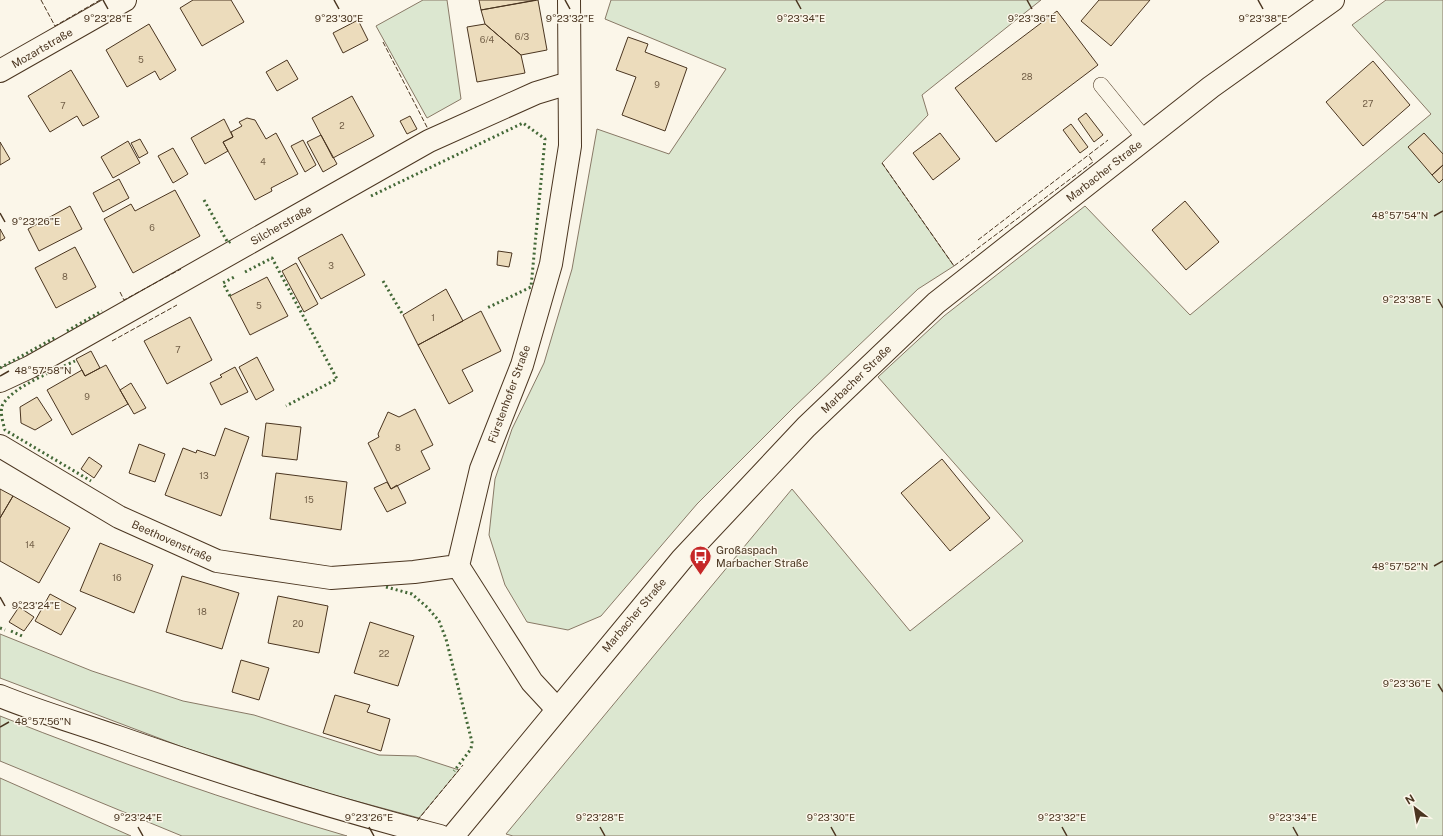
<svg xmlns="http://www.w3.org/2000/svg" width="1443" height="836" viewBox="0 0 1443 836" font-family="'Public Sans',sans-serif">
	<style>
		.green { fill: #dce7d0; stroke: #887966 }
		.building { fill: #ecdcbc; stroke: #4a3520 }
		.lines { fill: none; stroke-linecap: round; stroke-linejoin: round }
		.service-casing { stroke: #4a3520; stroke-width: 16 }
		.minor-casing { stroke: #4a3520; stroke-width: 24 }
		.tertiary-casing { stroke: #4a3520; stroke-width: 24 }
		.primary-casing { stroke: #4a3520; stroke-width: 24 }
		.service { stroke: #fbf6e9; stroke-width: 15 }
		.minor { stroke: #fbf6e9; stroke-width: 22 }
		.tertiary { stroke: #fbf6e9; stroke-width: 22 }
		.primary { stroke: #fbf6e9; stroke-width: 22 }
		.hedge { stroke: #436837; stroke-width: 3; stroke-dasharray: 2 3; stroke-linecap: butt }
		.fence { stroke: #4a3520; stroke-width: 1; stroke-dasharray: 5 2; stroke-linecap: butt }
		.ticks { fill: none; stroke: #4a3520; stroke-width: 1.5 }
		.labels { text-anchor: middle; stroke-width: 3; stroke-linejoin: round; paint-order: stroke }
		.number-label { font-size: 9px; fill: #725f47 }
		.street-label { font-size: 11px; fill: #4a3520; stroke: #fbf6e9 }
		.poi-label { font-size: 11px; fill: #4a3520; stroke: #fbf6e9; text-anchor: start }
		.ticks-label { font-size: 10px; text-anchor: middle; fill: #4a3520; stroke: #fbf6e9; stroke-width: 3; stroke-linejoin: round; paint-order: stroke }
	</style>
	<rect width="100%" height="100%" fill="#fbf6e9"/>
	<!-- green -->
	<path class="green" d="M 423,0 L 447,0 L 461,99 L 427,118 L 376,26 Z
		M 611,0 L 1041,0 L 922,95 L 928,115 L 882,163 L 954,266 L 918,289 L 794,407 L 697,504 L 601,616 L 568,630 L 527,622 L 505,585 L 489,535 L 495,479 L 512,429 L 544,363 L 572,269 L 597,129 L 669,154 L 726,69 L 605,19 Z
		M 1386,0 L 1443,0 L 1443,836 L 513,836 L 506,834 L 792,489 L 910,631 L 1023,541 L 878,377 L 944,316 L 1085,206 L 1190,315 L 1431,114 L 1352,25 Z
		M 0,634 L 92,671 L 183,701 L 254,715 L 379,755 L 416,756 L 459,770 L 419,818 L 330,794 L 185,748 L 0,678 Z
		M 0,716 C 114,761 230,802 347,836 L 182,836 L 0,761 Z
		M 0,778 L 131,836 L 0,836 Z"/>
	<!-- building -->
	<path class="building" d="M 193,0 L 231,0 L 244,22 L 202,46 L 180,8 Z
		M 479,0 L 536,0 L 481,10 Z
		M 538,0 L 547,50 L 521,55 L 485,24 L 481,10 Z
		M 1099,0 L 1150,0 L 1111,46 L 1081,21 Z
		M 1057,11 L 1098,65 L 996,142 L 955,88 Z
		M 358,20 L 368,40 L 343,53 L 333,33 Z
		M 149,24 L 176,70 L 160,80 L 155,71 L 127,87 L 106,50 Z
		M 485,24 L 521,55 L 525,73 L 477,82 L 467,27 Z
		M 628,37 L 648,44 L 645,52 L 687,68 L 665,131 L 622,115 L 636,77 L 616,70 Z
		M 287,60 L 298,79 L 277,91 L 266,72 Z
		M 1373,61 L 1410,105 L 1363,146 L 1326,102 Z
		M 71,70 L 99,117 L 83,126 L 77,116 L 50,132 L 28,96 Z
		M 352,96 L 374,136 L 333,158 L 312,118 Z
		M 1086,113 L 1103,135 L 1094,142 L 1078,119 Z
		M 410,116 L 417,129 L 407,134 L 400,121 Z
		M 247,118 L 255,120 L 266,139 L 276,133 L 298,174 L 271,188 L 272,191 L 255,200 L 223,142 L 233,137 L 231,132 L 242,126 L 239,122 Z
		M 224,119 L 233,137 L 223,142 L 228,151 L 205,164 L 191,138 Z
		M 1071,124 L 1088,147 L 1080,153 L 1063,130 Z
		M 940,133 L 960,159 L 933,180 L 913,153 Z
		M 1424,133 L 1443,154 L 1443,165 L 1432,175 L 1408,147 Z
		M 321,135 L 337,164 L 323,172 L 307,142 Z
		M 140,139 L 148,153 L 139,158 L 131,143 Z
		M 303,140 L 316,165 L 305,172 L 291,146 Z
		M 128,141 L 140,163 L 113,178 L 101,157 Z
		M 0,142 L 10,159 L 0,165 Z
		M 173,148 L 188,174 L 173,183 L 158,156 Z
		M 1443,165 L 1443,179 L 1439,183 L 1432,175 Z
		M 119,179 L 129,198 L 103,212 L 93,193 Z
		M 175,190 L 200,236 L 133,273 L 104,219 L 131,204 L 135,211 Z
		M 1185,201 L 1219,242 L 1186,270 L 1152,230 Z
		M 70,206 L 82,229 L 39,251 L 28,229 Z
		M 0,229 L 5,238 L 0,241 Z
		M 342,234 L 365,275 L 321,299 L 298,258 Z
		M 75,247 L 96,287 L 56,308 L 35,268 Z
		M 498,251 L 512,253 L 509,267 L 497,265 Z
		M 296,263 L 318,304 L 304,312 L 282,271 Z
		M 267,277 L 288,316 L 250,335 L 230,296 Z
		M 446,289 L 463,321 L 418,345 L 403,315 Z
		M 481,311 L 501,351 L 462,370 L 473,391 L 449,404 L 418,345 Z
		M 190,317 L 212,360 L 167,384 L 144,341 Z
		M 91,351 L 100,368 L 85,376 L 76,359 Z
		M 257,357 L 274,390 L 256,400 L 239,367 Z
		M 106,365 L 128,404 L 72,435 L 47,390 L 82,370 L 85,376 Z
		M 235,367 L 248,392 L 221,405 L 210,383 L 222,377 L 220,375 Z
		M 131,383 L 146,408 L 134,414 L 120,390 Z
		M 37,397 L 52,420 L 35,430 L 21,423 L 20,407 Z
		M 415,409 L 433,445 L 421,451 L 430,469 L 391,489 L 368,443 L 379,437 L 378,434 L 388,412 L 399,417 Z
		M 266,423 L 301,427 L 297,460 L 262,456 Z
		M 225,428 L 249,437 L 221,516 L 165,495 L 183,448 L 196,453 L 197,450 L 215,456 Z
		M 139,444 L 165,454 L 155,482 L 129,473 Z
		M 89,457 L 102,466 L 94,478 L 81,469 Z
		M 942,459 L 990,518 L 950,551 L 901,493 Z
		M 276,473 L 347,482 L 341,530 L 270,519 Z
		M 387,482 L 391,489 L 397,485 L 406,503 L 387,512 L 374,488 Z
		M 0,489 L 13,496 L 0,518 Z
		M 13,496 L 70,528 L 39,583 L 0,561 L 0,518 Z
		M 100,543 L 153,565 L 134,613 L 80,591 Z
		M 182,576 L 239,593 L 222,649 L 166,632 Z
		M 50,594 L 76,608 L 61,635 L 35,621 Z
		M 278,596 L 328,606 L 319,653 L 268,643 Z
		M 19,607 L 34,617 L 24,631 L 9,622 Z
		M 370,622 L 414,636 L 398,686 L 354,673 Z
		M 241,660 L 269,668 L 259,700 L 232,692 Z
		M 335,695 L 370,705 L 367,712 L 390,719 L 381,751 L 323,733 Z"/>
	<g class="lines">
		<defs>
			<path id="service" d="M 1101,85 L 1145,139"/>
			<path id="minor" d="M 0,71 L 125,0
				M 0,381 L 30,367 L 429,141 L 536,93 L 569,83
				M 0,446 L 119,517 L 217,561 L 331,578 L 414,572 L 458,566
				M 557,709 L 532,682 L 458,566 L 481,469 L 522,365 L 551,264 L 570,146 L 569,0"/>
			<path id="tertiary" d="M 453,836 L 682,559 L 806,427 L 936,303 L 1211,87 L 1333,0"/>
			<path id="primary" d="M 0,696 C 39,712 78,723 118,737 C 224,774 331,808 440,836"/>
		</defs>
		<!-- service casing -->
		<use href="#service" class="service-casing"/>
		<!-- minor casing -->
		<use href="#minor" class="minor-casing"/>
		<!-- tertiary casing -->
		<use href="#tertiary" class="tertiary-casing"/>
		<!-- primary casing -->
		<use href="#primary" class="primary-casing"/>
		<!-- service -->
		<use href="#service" class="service"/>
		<!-- minor -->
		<use href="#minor" class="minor"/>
		<!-- tertiary -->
		<use href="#tertiary" class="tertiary"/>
		<!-- primary -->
		<use href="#primary" class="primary"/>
		<!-- hedge -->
		<path class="hedge" d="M 371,196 L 523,123 L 545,139 L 531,287 L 487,308
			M 204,200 L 228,243 L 231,241
			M 245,272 L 272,258 L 337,379 L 286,406
			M 383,281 L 403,315
			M 230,296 L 223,283 L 236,276
			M 67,331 L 102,311
			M 75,361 C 56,370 11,387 2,406 C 0,413 3,423 5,430 L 91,481
			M 0,368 L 56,337
			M 386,587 L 412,594 L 428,608 L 439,621 L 446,639 L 472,742 L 471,749 L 454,771
			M 0,628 L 5,630
			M 11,631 L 22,636"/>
		<!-- fence -->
		<path class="fence" d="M 41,0 L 55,26 L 100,0
			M 383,42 L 428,129
			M 882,163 L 954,266 L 1093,162 L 1089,156
			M 978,240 L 1108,140
			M 120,292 L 124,300 L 181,269
			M 112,341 L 177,305
			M 417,821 L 463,765"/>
	</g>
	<!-- ticks -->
	<path class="ticks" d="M 103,0 L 108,9M 334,0 L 339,9M 565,0 L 570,9M 796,0 L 801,9M 1027,0 L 1032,9M 1258,0 L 1263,9M 0,213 L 5,222M 1434,216 L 1443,211M 1438,299 L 1443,308M 0,376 L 9,371M 1434,566 L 1443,561M 0,597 L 5,606M 1438,684 L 1443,692M 0,727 L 9,722M 138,827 L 143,836M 369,827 L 374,836M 600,827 L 605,836M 831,827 L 836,836M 1062,827 L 1067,836M 1293,827 L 1298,836"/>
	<!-- icons -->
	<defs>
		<symbol id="bus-pin" viewBox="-11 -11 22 30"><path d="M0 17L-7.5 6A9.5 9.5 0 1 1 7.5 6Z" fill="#c62828" stroke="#fbf6e9"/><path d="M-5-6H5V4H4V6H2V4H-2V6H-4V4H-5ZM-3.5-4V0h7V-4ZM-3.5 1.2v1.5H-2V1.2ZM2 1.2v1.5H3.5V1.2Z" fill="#fff"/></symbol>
	</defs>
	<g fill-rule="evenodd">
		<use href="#bus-pin" x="688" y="544" width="25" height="34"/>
	</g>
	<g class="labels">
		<!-- number labels -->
		<g class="number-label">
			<text x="522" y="40">6/3</text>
			<text x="487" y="43">6/4</text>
			<text x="141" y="63">5</text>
			<text x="1027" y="80">28</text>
			<text x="657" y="88">9</text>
			<text x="1368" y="107">27</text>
			<text x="63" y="109">7</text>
			<text x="342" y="129">2</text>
			<text x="263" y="165">4</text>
			<text x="152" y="231">6</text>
			<text x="331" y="269">3</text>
			<text x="65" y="280">8</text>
			<text x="259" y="309">5</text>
			<text x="433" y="321">1</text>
			<text x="178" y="353">7</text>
			<text x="87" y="400">9</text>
			<text x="398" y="451">8</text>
			<text x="204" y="479">13</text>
			<text x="309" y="503">15</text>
			<text x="30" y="548">14</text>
			<text x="117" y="581">16</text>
			<text x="202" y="615">18</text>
			<text x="298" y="627">20</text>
			<text x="384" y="657">22</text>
		</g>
		<!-- street labels -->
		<g class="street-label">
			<text transform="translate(42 48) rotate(-30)" y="4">Mozartstraße</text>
			<text transform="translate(1104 171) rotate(-38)" y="4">Marbacher Straße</text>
			<text transform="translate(281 225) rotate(-30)" y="4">Silcherstraße</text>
			<text transform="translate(856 379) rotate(-44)" y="4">Marbacher Straße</text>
			<text transform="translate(509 394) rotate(-70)" y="4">Fürstenhofer Straße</text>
			<text transform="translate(172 541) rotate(24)" y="4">Beethovenstraße</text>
			<text transform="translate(634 615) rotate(-50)" y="4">Marbacher Straße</text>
		</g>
		<!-- poi labels -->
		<g class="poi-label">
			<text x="716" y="554">Großaspach<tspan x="716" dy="13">Marbacher Straße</tspan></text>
		</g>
	</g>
	<g class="ticks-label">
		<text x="108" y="22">9°23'28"E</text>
		<text x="339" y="22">9°23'30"E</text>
		<text x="570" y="22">9°23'32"E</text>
		<text x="801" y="22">9°23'34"E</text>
		<text x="1032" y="22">9°23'36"E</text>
		<text x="1263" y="22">9°23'38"E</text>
		<text x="1400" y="219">48°57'54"N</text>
		<text x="36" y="225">9°23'26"E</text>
		<text x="1407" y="303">9°23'38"E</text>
		<text x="43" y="374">48°57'58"N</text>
		<text x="1400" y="570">48°57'52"N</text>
		<text x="36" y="609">9°23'24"E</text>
		<text x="1407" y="687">9°23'36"E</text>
		<text x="43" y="725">48°57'56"N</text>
		<text x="138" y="821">9°23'24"E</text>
		<text x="369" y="821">9°23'26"E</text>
		<text x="600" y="821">9°23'28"E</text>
		<text x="831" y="821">9°23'30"E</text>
		<text x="1062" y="821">9°23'32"E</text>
		<text x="1293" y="821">9°23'34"E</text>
	</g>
	<!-- north arrow -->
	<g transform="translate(1415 808) rotate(329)" stroke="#fbf6e9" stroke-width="3" paint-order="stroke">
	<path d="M0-3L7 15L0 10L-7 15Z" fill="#4a3520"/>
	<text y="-6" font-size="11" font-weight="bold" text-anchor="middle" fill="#4a3520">N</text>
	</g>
</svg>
